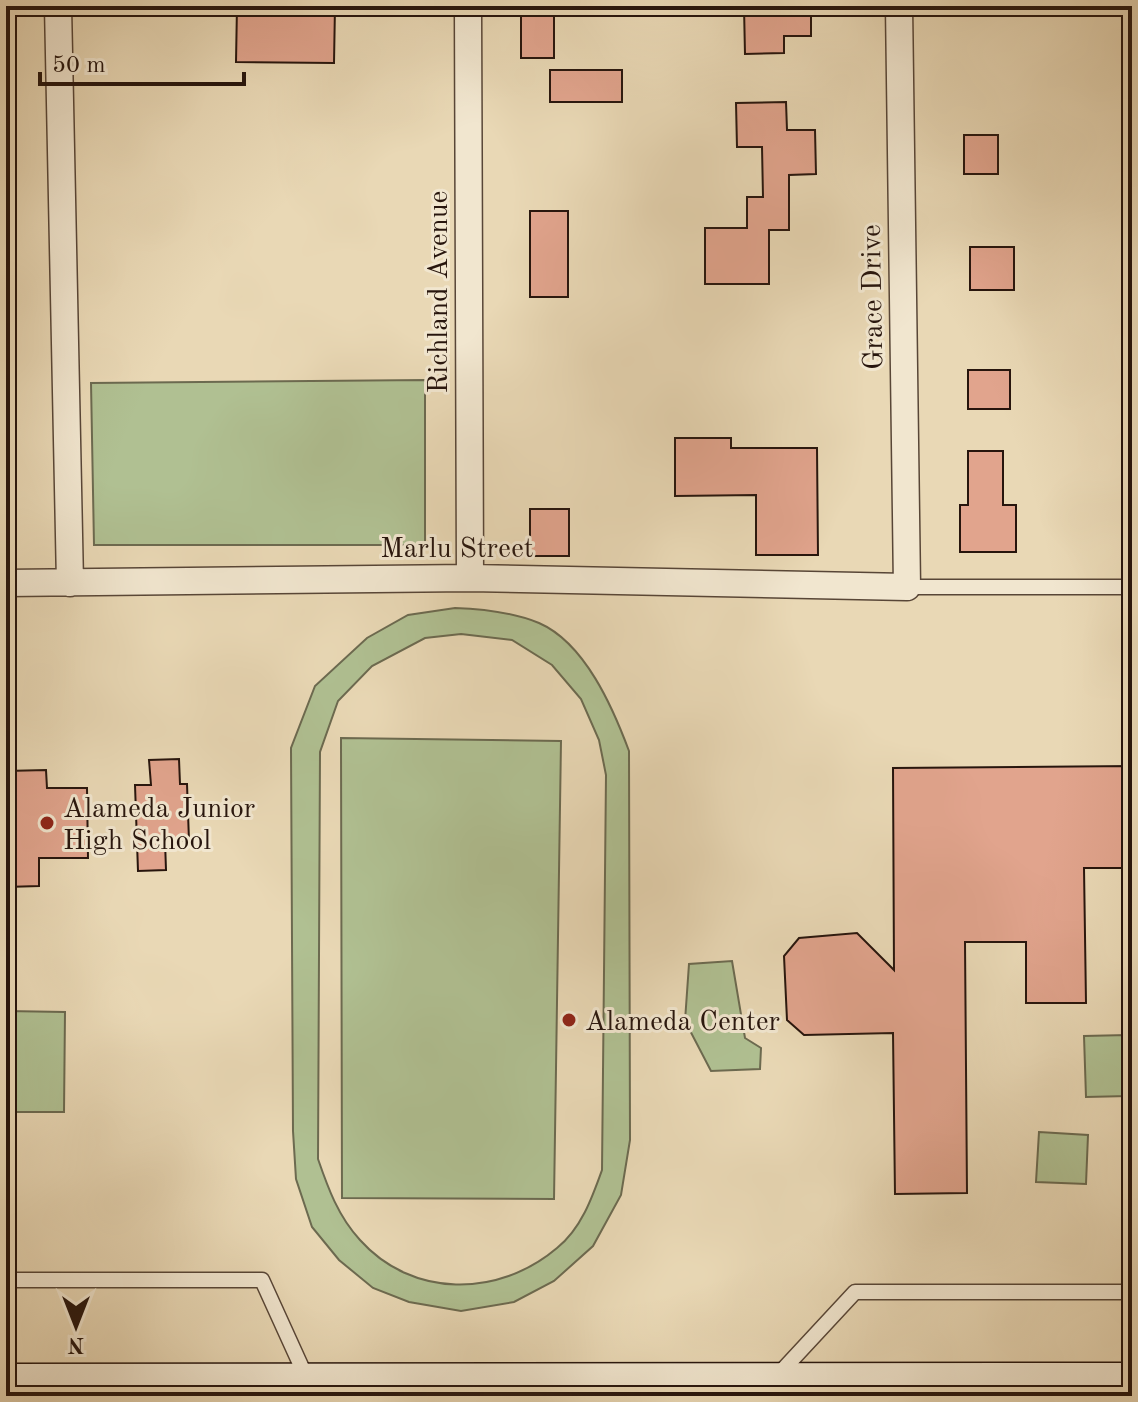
<svg xmlns="http://www.w3.org/2000/svg" width="1138" height="1402" viewBox="0 0 1138 1402" font-family="'Old Standard TT',serif">
	<style>
		.green { fill: #b0c092; stroke: #6c6a50; stroke-width: 2; fill-rule: evenodd }
		.building { fill: #e1a48d; stroke: #27150d; stroke-width: 2 }
		.lines { fill: none; stroke-linecap: round; stroke-linejoin: round }
		.service-casing { stroke: #584637; stroke-width: 17 }
		.minor-casing { stroke: #584637; stroke-width: 29 }
		.secondary-casing { stroke: #27150d; stroke-width: 41 }
		.service { stroke: #f1e6cf; stroke-width: 14 }
		.minor { stroke: #f1e6cf; stroke-width: 26 }
		.secondary { stroke: #f1e6cf; stroke-width: 38 }
		.poi-dot { fill: #8f2418; stroke: #f1e6cf; stroke-width: 3 }
		.labels { text-anchor: middle; stroke-width: 6; stroke-linejoin: round; paint-order: stroke }
		.street-label { font-size: 28px; fill: #27150d; stroke: #f1e6cf }
		.poi-label { font-size: 28px; fill: #27150d; stroke: #f1e6cf; text-anchor: start }
	</style>
	<rect width="100%" height="100%" fill="#e9d8b5"/>
	<filter id="stains"><feTurbulence type="fractalNoise" baseFrequency=".0025" numOctaves="4"/><feColorMatrix values="0 0 0 0 .2 0 0 0 0 .09 0 0 0 0 .02 0 0 0 .5 -.17"/></filter>
	<radialGradient id="worn" r=".72"><stop offset=".6" stop-color="#630" stop-opacity="0"/><stop offset="1" stop-color="#630" stop-opacity=".3"/></radialGradient>
	<!-- green -->
	<path class="green" d="M 425,380 L 425,545 L 94,545 L 91,383 Z
		M 455,608 C 484,609 512,612 539,623 C 585,643 613,708 629,751 L 630,1140 L 621,1195 L 593,1246 L 554,1281 L 514,1302 L 461,1311 L 409,1302 L 373,1288 L 339,1260 L 312,1227 L 296,1179 L 293,1131 L 291,748 L 315,686 L 367,638 L 408,615 ZM 461,634 L 512,640 L 552,665 L 581,699 L 599,740 L 606,775 L 602,1170 C 592,1198 581,1229 557,1248 C 498,1298 412,1298 360,1240 C 338,1216 328,1188 318,1159 L 320,752 L 338,701 L 372,666 L 425,638 Z
		M 341,738 L 561,741 L 554,1199 L 342,1198 Z
		M 732,961 L 745,1038 L 761,1048 L 760,1069 L 711,1071 L 685,1021 L 689,964 Z
		M 6,1011 L 65,1012 L 64,1112 L 6,1112 Z
		M 1127,1035 L 1128,1096 L 1086,1097 L 1084,1036 Z
		M 1039,1132 L 1088,1135 L 1086,1184 L 1036,1182 Z"/>
	<!-- building -->
	<path class="building" d="M 237,6 L 335,6 L 334,63 L 236,62 Z
		M 521,6 L 554,6 L 554,58 L 521,58 Z
		M 811,6 L 811,36 L 784,36 L 784,53 L 745,54 L 744,7 Z
		M 550,70 L 622,70 L 622,102 L 550,102 Z
		M 786,102 L 787,130 L 815,130 L 816,174 L 789,175 L 789,230 L 769,230 L 769,284 L 705,284 L 705,228 L 747,228 L 747,197 L 763,197 L 762,147 L 737,147 L 736,103 Z
		M 964,135 L 998,135 L 998,174 L 964,174 Z
		M 530,211 L 568,211 L 568,297 L 530,297 Z
		M 970,247 L 1014,247 L 1014,290 L 970,290 Z
		M 968,370 L 1010,370 L 1010,409 L 968,409 Z
		M 675,438 L 731,438 L 731,448 L 817,448 L 818,555 L 756,555 L 756,495 L 675,496 Z
		M 968,451 L 1003,451 L 1003,505 L 1016,505 L 1016,552 L 960,552 L 960,505 L 968,505 Z
		M 530,509 L 569,509 L 569,556 L 530,556 Z
		M 179,759 L 180,784 L 187,784 L 189,841 L 165,841 L 166,870 L 138,871 L 135,785 L 151,785 L 149,760 Z
		M 1132,766 L 1132,816 L 1123,816 L 1124,868 L 1084,868 L 1086,1003 L 1026,1003 L 1026,942 L 965,942 L 967,1193 L 895,1194 L 893,1033 L 804,1035 L 787,1020 L 784,956 L 799,938 L 857,933 L 894,970 L 893,768 Z
		M 46,770 L 47,788 L 87,788 L 88,858 L 39,858 L 39,886 L 6,887 L 6,771 Z"/>
	<g class="lines">
		<defs>
			<path id="service" d="M 907,587 L 1132,587
				M 6,1280 L 262,1280 L 307,1379
				M 777,1376 L 855,1292 L 1132,1292"/>
			<path id="minor" d="M 58,6 L 70,583
				M 468,6 L 470,578
				M 6,583 L 470,578 L 907,587 L 899,6"/>
			<path id="secondary" d="M 6,1383 L 1132,1382"/>
		</defs>
		<!-- service casing -->
		<use href="#service" class="service-casing"/>
		<!-- minor casing -->
		<use href="#minor" class="minor-casing"/>
		<!-- secondary casing -->
		<use href="#secondary" class="secondary-casing"/>
		<!-- service -->
		<use href="#service" class="service"/>
		<!-- minor -->
		<use href="#minor" class="minor"/>
		<!-- secondary -->
		<use href="#secondary" class="secondary"/>
	</g>
	<!-- markers -->
	<g class="poi-dot">
		<circle cx="47" cy="823" r="8"/>
		<circle cx="569" cy="1020" r="8"/>
	</g>
	<g class="labels">
		<!-- street labels -->
		<g class="street-label">
			<text transform="translate(437 292) rotate(-90)" y="10">Richland Avenue</text>
			<text transform="translate(871 297) rotate(-91)" y="10">Grace Drive</text>
			<text x="457" y="557">Marlu Street</text>
		</g>
		<!-- poi labels -->
		<g class="poi-label">
			<text x="63" y="817">Alameda Junior<tspan x="63" dy="32">High School</tspan></text>
			<text x="585" y="1030">Alameda Center</text>
		</g>
	</g>
	<!-- margin -->
	<rect width="1138" height="1402" fill="none" stroke="#e9d8b5" stroke-width="32"/>
	<rect x="8" y="8" width="1122" height="1386" fill="none" stroke="#27150d" stroke-width="4"/>
	<rect x="16" y="16" width="1106" height="1370" fill="none" stroke="#27150d" stroke-width="2"/>
	<!-- north arrow -->
	<g transform="translate(76 1326) rotate(180)" stroke="#f1e6cf" stroke-width="6" paint-order="stroke">
	<path d="M0-6L14 30L0 20L-14 30Z" fill="#27150d"/>
	<text y="-12" font-size="22" font-weight="bold" text-anchor="middle" fill="#27150d">N</text>
	</g>
	<!-- scale -->
	<path d="M40 72v12h204v-12" fill="none" stroke="#27150d" stroke-width="4"/>
	<text x="52" y="72" font-size="24" fill="#27150d" stroke="#f1e6cf" stroke-width="6" paint-order="stroke">50 m</text>
	<rect width="100%" height="100%" filter="url(#stains)"/>
	<rect width="100%" height="100%" fill="url(#worn)"/>
</svg>
